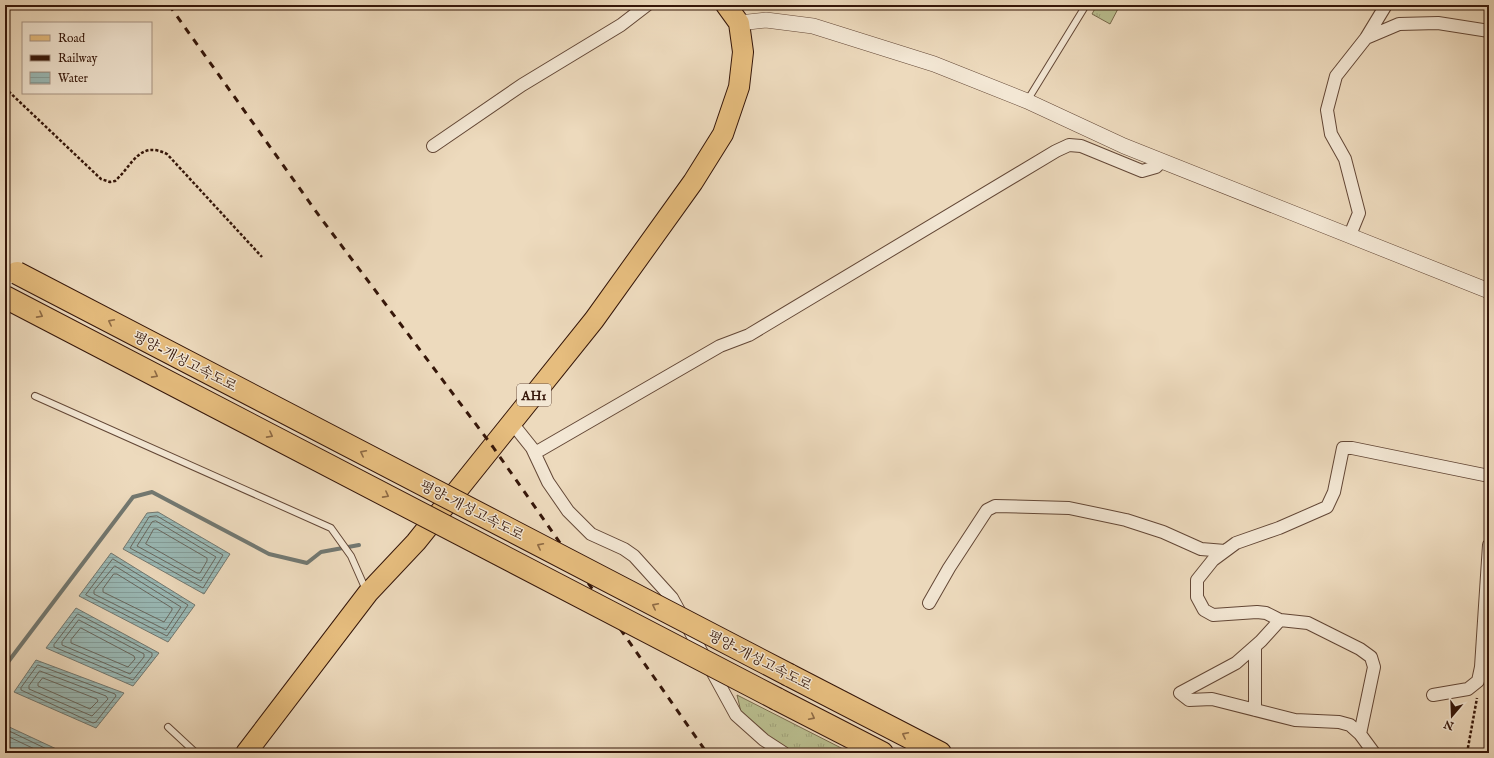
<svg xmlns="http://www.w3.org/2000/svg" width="1494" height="758" viewBox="0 0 1494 758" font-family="'IM FELL English','Noto Serif KR',serif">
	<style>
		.grass { fill: url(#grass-tufts); stroke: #786a4c }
		.water { fill: url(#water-rules); stroke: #727871 }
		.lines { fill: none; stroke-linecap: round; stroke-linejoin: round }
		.shore { stroke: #686860; stroke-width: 1 }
		.stream { stroke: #727871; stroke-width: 4 }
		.service-casing { stroke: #634736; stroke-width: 8 }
		.minor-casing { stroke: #634736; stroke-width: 14 }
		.tertiary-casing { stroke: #634736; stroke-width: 16 }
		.primary-casing { stroke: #351609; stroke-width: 22 }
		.motorway-casing { stroke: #351609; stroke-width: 24 }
		.path { stroke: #351609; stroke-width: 2.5; stroke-dasharray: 3 2; stroke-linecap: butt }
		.service { stroke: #f3e7d4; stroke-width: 6 }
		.minor { stroke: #f3e7d4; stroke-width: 12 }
		.tertiary { stroke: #f3e7d4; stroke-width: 15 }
		.primary { stroke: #e6bd7e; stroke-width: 20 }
		.motorway { stroke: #e6bd7e; stroke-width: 22 }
		.rail { stroke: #351609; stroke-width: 3; stroke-dasharray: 7 7; stroke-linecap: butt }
		.motorway-bridge-casing { stroke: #351609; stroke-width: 24; stroke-linecap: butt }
		.motorway-bridge { stroke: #e6bd7e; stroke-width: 22 }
		.oneway { stroke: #8e6a44 }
		.labels { text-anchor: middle; stroke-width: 3; stroke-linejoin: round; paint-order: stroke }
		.shield { fill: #f3e7d4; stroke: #6e5546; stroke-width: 1 }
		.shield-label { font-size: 13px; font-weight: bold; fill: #351609 }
		.street-label { font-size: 14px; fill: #351609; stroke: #f3e7d4 }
	</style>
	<defs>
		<pattern id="grass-tufts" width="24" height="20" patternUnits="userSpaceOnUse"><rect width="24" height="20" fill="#babf90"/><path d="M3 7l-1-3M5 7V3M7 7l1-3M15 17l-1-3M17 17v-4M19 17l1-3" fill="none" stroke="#a0a37b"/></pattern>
		<pattern id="water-rules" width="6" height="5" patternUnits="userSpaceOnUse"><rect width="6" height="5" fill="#9abab7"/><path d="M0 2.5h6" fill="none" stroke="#859f9c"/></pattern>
	</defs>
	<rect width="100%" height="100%" fill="#eddabd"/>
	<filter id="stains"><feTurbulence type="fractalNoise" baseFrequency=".005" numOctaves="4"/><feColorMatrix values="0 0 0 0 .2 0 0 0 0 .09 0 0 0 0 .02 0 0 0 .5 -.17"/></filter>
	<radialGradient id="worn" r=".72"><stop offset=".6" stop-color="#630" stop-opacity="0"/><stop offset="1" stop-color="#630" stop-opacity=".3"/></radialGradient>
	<!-- grass -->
	<path class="grass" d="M 1097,5 L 1120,5 L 1110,24 L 1092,14 Z
		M 737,695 L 851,753 L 791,753 L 774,742 L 741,712 Z"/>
	<!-- water -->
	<path class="water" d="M 158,512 L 230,554 L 204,594 L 123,549 L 147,513 Z
		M 111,553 L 195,605 L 168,642 L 79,596 Z
		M 76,608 L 159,653 L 133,686 L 46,648 Z
		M 36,660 L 124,693 L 96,728 L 14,692 Z
		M 5,725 L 65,753 L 5,753 Z"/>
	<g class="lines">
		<!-- shore -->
		<path class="shore" d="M 157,516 L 223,555 L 203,588 L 130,548 L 149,517 Z
			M 156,521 L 216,557 L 201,581 L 137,546 L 152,522 Z
			M 154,529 L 157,529 L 207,558 L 207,561 L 200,573 L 197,573 L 146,544 Z
			M 113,559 L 188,605 L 167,636 L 86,595 Z
			M 115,566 L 181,607 L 166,630 L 94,594 L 94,591 Z
			M 114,574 L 117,574 L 172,608 L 172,610 L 164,622 L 103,592 L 103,589 Z
			M 78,614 L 152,653 L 152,656 L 133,680 L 54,647 L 54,645 Z
			M 79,620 L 144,654 L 144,657 L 130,674 L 62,645 L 62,642 Z
			M 81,628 L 134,656 L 135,659 L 128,667 L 71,643 L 71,640 Z
			M 38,665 L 115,694 L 116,696 L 96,722 L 93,723 L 21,690 L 21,688 Z
			M 40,671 L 106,696 L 108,699 L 92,716 L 29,689 L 29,686 Z
			M 43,678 L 97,699 L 98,701 L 90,709 L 38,686 L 38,684 Z
			M 5,729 L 55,753
			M 5,735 L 43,753"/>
		<!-- stream -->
		<path class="stream" d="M 5,666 L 133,497 L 152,492 L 269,554 L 307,563 L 321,552 L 359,545"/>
		<defs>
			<path id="service" d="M 1027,101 L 1086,5
				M 35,396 L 331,528 L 351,556 L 366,590
				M 168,727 L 196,753"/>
			<path id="minor" d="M 1366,38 L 1399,24 L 1438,23 L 1489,31
				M 433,146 L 522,85 L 621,25 L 647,5
				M 1350,235 L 1359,213 L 1345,159 L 1331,134 L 1327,110 L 1336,76 L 1366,38 L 1386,5
				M 512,423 L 532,448 L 548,482 L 568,511 L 591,534 L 624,549 L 634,556 L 672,598 L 736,715 L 764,740 L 784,753
				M 535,453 L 720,346 L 749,335 L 1056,151 L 1069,145 L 1081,146 L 1142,171 L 1156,167 L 1162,161
				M 929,603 L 949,568 L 987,510 L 995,506 L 1069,508 L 1126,520 L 1163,532 L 1201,549 L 1225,551
				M 1280,620 L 1261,641 L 1236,663 L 1180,693 L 1189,700 L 1212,699 L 1295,720 L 1339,722 L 1350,725 L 1360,734 L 1374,753
				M 1433,695 L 1468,689 L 1478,681 L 1481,667 L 1489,545
				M 1255,710 L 1255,647
				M 1360,734 L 1374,667 L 1371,657 L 1360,649 L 1308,623 L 1280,620 L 1266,613 L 1257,612 L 1213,615 L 1204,610 L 1197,597 L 1197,580 L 1213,560 L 1236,543 L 1279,528 L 1327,507 L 1334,492 L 1343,448 L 1352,448 L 1489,476"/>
			<path id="tertiary" d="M 739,23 L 766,20 L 813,26 L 934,64 L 1027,101 L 1124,146 L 1489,291"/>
			<path id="primary" d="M 246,753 L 368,593 L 416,542 L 594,320 L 693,182 L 723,134 L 739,87 L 743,52 L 739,23 L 726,5"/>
			<path id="motorway" d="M 789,675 L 940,753
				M 777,699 L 882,753"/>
		</defs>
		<!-- service casing -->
		<use href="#service" class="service-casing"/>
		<!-- minor casing -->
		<use href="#minor" class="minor-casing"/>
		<!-- tertiary casing -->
		<use href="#tertiary" class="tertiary-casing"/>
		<!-- primary casing -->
		<use href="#primary" class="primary-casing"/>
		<!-- motorway casing -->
		<use href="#motorway" class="motorway-casing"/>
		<!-- path -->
		<path class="path" d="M 5,88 L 101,179 L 110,182 L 115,181 C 133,165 139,140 167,154 L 262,257
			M 1467,753 L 1477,698"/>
		<!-- service -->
		<use href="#service" class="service"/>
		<!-- minor -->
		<use href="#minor" class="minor"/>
		<!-- tertiary -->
		<use href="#tertiary" class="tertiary"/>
		<!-- primary -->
		<use href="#primary" class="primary"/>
		<!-- motorway -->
		<use href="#motorway" class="motorway"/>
		<!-- rail -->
		<path class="rail" d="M 169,5 L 320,217 L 493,447 L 707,753"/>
		<defs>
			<path id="motorway-bridge" d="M 17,273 L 789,675
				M 5,297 L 777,699"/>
		</defs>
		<!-- motorway-bridge casing -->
		<use href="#motorway-bridge" class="motorway-bridge-casing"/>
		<!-- motorway-bridge -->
		<use href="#motorway-bridge" class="motorway-bridge"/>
	</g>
	<!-- one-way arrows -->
	<defs><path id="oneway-chevron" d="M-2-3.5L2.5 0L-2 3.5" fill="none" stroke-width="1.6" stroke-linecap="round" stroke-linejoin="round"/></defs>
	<g class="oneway">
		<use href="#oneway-chevron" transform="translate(40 315) rotate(28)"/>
		<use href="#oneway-chevron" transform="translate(111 322) rotate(-153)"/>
		<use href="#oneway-chevron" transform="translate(155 375) rotate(28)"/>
		<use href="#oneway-chevron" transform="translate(270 435) rotate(28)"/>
		<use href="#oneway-chevron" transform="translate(363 453) rotate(-153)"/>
		<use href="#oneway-chevron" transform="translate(386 495) rotate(28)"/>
		<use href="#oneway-chevron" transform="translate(540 546) rotate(-153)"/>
		<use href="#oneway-chevron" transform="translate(655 606) rotate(-153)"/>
		<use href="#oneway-chevron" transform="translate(812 717) rotate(27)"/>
		<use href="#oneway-chevron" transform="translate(905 735) rotate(-153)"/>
	</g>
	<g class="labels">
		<!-- shield labels -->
		<rect class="shield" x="517" y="384" width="34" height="22" rx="3"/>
		<g class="shield-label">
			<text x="534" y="400">AH1</text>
		</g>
		<!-- street labels -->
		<g class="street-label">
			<text transform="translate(185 361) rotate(27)" y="5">평양-개성고속도로</text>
			<text transform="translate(472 510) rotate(27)" y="5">평양-개성고속도로</text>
			<text transform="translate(760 660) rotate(27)" y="5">평양-개성고속도로</text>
		</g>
	</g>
	<!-- margin -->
	<rect width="1494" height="758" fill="none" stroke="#eddabd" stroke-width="20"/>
	<rect x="6" y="6" width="1482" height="746" fill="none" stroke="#351609" stroke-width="2"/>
	<rect x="10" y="10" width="1474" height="738" fill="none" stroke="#351609"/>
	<!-- legend -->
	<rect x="22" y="22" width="130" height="72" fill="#f3e7d4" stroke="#a79383"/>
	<rect x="30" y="35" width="20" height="6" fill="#e6bd7e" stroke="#a79383"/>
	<text x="58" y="42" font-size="12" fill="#351609">Road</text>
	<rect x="30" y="55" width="20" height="6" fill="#351609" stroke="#a79383"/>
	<text x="58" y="62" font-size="12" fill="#351609">Railway</text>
	<rect x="30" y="72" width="20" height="12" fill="url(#water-rules)" stroke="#a79383"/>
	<text x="58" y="82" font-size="12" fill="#351609">Water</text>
	<!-- north arrow -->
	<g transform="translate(1452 716) rotate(199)" stroke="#f3e7d4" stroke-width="3" paint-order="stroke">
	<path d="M0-3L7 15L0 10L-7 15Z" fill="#351609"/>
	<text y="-6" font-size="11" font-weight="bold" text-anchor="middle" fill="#351609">N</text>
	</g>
	<rect width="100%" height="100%" filter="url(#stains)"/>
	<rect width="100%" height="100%" fill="url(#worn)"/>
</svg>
